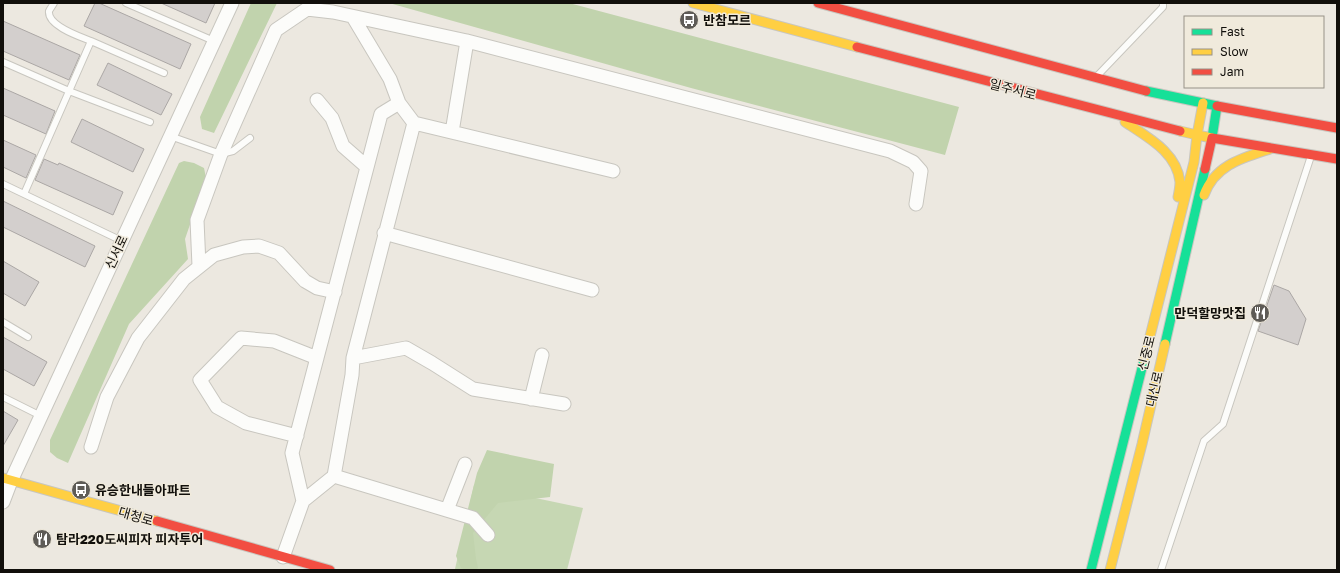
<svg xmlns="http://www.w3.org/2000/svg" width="1340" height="573" viewBox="0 0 1340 573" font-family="'Golos Text','Noto Sans KR',sans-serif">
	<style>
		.green { fill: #c6d7b3 }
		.forest { fill: #c1d3ad }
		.building { fill: #d3cfcd; stroke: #aba7a5 }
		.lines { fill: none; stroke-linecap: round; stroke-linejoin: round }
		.lane-casing { stroke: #c8c6bf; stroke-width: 8 }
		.street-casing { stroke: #c8c6bf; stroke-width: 15 }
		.fast-casing { stroke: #c8c6bf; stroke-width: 11 }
		.slow-casing { stroke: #c8c6bf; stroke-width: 11 }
		.jam-casing { stroke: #c8c6bf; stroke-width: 11 }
		.lane { stroke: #fcfcfa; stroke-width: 6 }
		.street { stroke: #fcfcfa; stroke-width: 13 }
		.fast { stroke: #16e098; stroke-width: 9 }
		.slow { stroke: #ffcf43; stroke-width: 9 }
		.jam { stroke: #f24e42; stroke-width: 9 }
		.labels { text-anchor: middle; stroke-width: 3; stroke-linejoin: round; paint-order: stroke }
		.poi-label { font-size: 13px; font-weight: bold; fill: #110f0b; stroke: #f0eadc; text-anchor: start }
		.street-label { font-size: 13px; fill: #110f0b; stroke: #f0eadc }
	</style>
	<rect width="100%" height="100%" fill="#ece8e0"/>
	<!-- green -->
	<path class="green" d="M 474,485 L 583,508 L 567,570 L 459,570 L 455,569 Z"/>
	<!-- forest -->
	<path class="forest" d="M 251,3 L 277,3 L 214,133 L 202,129 L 200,117 Z
		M 389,3 L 569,3 L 959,107 L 945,155 L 691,88 Z
		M 184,161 L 194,163 L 204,168 L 206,178 L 185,239 L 188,259 L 129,324 L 68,463 L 57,458 L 50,452 L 50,440 L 179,163 Z
		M 487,450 L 554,464 L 550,497 L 498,503 L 473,533 L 476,559 L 478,568 C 474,572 465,570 461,568 L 456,556 L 477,473 Z"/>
	<!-- building -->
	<path class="building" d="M 95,3 L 99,3 L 191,44 L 180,69 L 84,26 Z
		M 161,3 L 215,3 L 206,23 Z
		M 3,21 L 80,55 L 69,80 L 3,51 Z
		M 108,63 L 172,94 L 161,115 L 97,85 Z
		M 3,88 L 55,111 L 46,134 L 3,115 Z
		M 82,119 L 144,149 L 133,172 L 71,142 Z
		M 3,140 L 36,155 L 26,178 L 3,167 Z
		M 44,159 L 58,165 L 59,163 L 123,192 L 113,215 L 35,180 Z
		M 3,201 L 95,246 L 85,267 L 3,227 Z
		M 3,261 L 39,282 L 25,306 L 3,293 Z
		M 1274,285 L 1289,291 L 1306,319 L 1298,345 L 1258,331 Z
		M 3,337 L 47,362 L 34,386 L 3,369 Z
		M 3,411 L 18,420 L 3,446 Z"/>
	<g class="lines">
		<defs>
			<path id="lane" d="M 126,3 L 214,41
				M 91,41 L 164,73
				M 3,62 L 69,91 L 150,122
				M 1098,75 L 1163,7 L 1163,3
				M 170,136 L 221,154 L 233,151 L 250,138
				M 3,184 L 122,241
				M 24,194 L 91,41 C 81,37 47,26 49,11 C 50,9 53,5 54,3
				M 3,322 L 28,337
				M 3,397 L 41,416
				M 1161,570 L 1204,441 L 1223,424 L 1311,156"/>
			<path id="street" d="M 353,17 L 390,79 L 399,103
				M 317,100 L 332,118 L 343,146 L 367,167
				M 414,123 L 613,171
				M 452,132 L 467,41
				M 384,233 L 592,290
				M 199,266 L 197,220 L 221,154 L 276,30 L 307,9 L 333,12 L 467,41 L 890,151 L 913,162 L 921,171 L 916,204
				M 353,358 L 406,348 L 432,363 L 473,389 L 564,404
				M 531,399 L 542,355
				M 297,436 L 246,423 L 217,407 L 200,380 L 241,338 L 274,341 L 317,358
				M 91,447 L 107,397 L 138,338 L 184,279 L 214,255 L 243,247 L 259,246 L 279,253 L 305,281 L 317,288 L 335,292
				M 334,476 L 473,518 L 488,535
				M 3,502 L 11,481 L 232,3
				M 447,510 L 465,464
				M 283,557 L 303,501 L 334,476 L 352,375 L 353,358 L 414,123 L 399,103 L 381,114 L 292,453 L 303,501"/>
			<path id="fast" d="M 1146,91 L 1203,103
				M 1203,103 L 1217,106
				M 1212,138 L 1217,106
				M 1165,344 L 1205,169
				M 1091,570 L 1144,360"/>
			<path id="slow" d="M 693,3 L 857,47
				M 1125,122 C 1147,137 1177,152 1180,182 C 1180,187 1179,192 1178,197
				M 1197,135 L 1203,103
				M 1197,135 L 1212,138
				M 1204,195 C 1215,165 1242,158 1270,149
				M 1144,360 L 1194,162 L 1197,135 L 1180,131
				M 3,478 L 157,521
				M 1110,570 L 1142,444 L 1165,344"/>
			<path id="jam" d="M 818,3 L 1146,91
				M 857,47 L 1180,131
				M 1217,106 L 1337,128
				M 1205,169 L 1212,138 L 1337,159
				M 157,521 L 330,570"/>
		</defs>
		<!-- lane casing -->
		<use href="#lane" class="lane-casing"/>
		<!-- street casing -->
		<use href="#street" class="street-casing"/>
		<!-- fast casing -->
		<use href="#fast" class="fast-casing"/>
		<!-- slow casing -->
		<use href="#slow" class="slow-casing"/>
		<!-- jam casing -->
		<use href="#jam" class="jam-casing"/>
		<!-- lane -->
		<use href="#lane" class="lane"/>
		<!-- street -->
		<use href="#street" class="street"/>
		<!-- fast -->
		<use href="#fast" class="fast"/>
		<!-- slow -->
		<use href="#slow" class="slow"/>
		<!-- jam -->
		<use href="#jam" class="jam"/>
	</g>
	<!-- icons -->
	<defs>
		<symbol id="bus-disc" viewBox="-11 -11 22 22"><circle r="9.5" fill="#5e5b56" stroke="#f0eadc"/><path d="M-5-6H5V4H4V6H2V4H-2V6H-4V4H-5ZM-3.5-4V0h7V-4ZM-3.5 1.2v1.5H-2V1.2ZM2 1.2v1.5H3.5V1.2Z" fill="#fff"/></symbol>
		<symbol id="restaurant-disc" viewBox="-11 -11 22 22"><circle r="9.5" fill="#5e5b56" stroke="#f0eadc"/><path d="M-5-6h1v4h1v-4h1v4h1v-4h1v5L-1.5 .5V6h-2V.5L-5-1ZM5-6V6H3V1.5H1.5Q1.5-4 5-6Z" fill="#fff"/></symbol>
	</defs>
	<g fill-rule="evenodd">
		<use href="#bus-disc" x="678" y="9" width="22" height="22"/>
		<use href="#restaurant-disc" x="1249" y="302" width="22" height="22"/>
		<use href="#bus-disc" x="70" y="479" width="22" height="22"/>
		<use href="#restaurant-disc" x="31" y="528" width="22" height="22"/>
	</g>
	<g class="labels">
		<!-- poi labels -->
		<g class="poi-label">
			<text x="703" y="25">반참모르</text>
			<text x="1246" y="318" text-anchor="end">만덕할망맛집</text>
			<text x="95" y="495">유승한내들아파트</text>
			<text x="56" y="544">탐라220도씨피자 피자투어</text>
		</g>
		<!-- street labels -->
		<g class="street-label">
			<text transform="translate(1013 89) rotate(15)" y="5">일주서로</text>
			<text transform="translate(116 252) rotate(-65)" y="5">신서로</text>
			<text transform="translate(1146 353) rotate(-76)" y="5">신중로</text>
			<text transform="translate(1154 389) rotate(-77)" y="5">대신로</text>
			<text transform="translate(136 516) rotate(16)" y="5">대청로</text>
		</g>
	</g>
	<!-- border -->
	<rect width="1340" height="573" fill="none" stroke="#110f0b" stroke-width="8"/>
	<!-- legend -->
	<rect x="1184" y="16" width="140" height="72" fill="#f0eadc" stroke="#979288"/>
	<rect x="1192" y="29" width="20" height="6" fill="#16e098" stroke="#979288"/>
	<text x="1220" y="36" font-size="12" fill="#110f0b">Fast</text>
	<rect x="1192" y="49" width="20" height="6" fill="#ffcf43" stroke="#979288"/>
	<text x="1220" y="56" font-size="12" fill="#110f0b">Slow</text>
	<rect x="1192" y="69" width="20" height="6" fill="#f24e42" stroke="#979288"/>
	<text x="1220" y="76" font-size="12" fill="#110f0b">Jam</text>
</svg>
